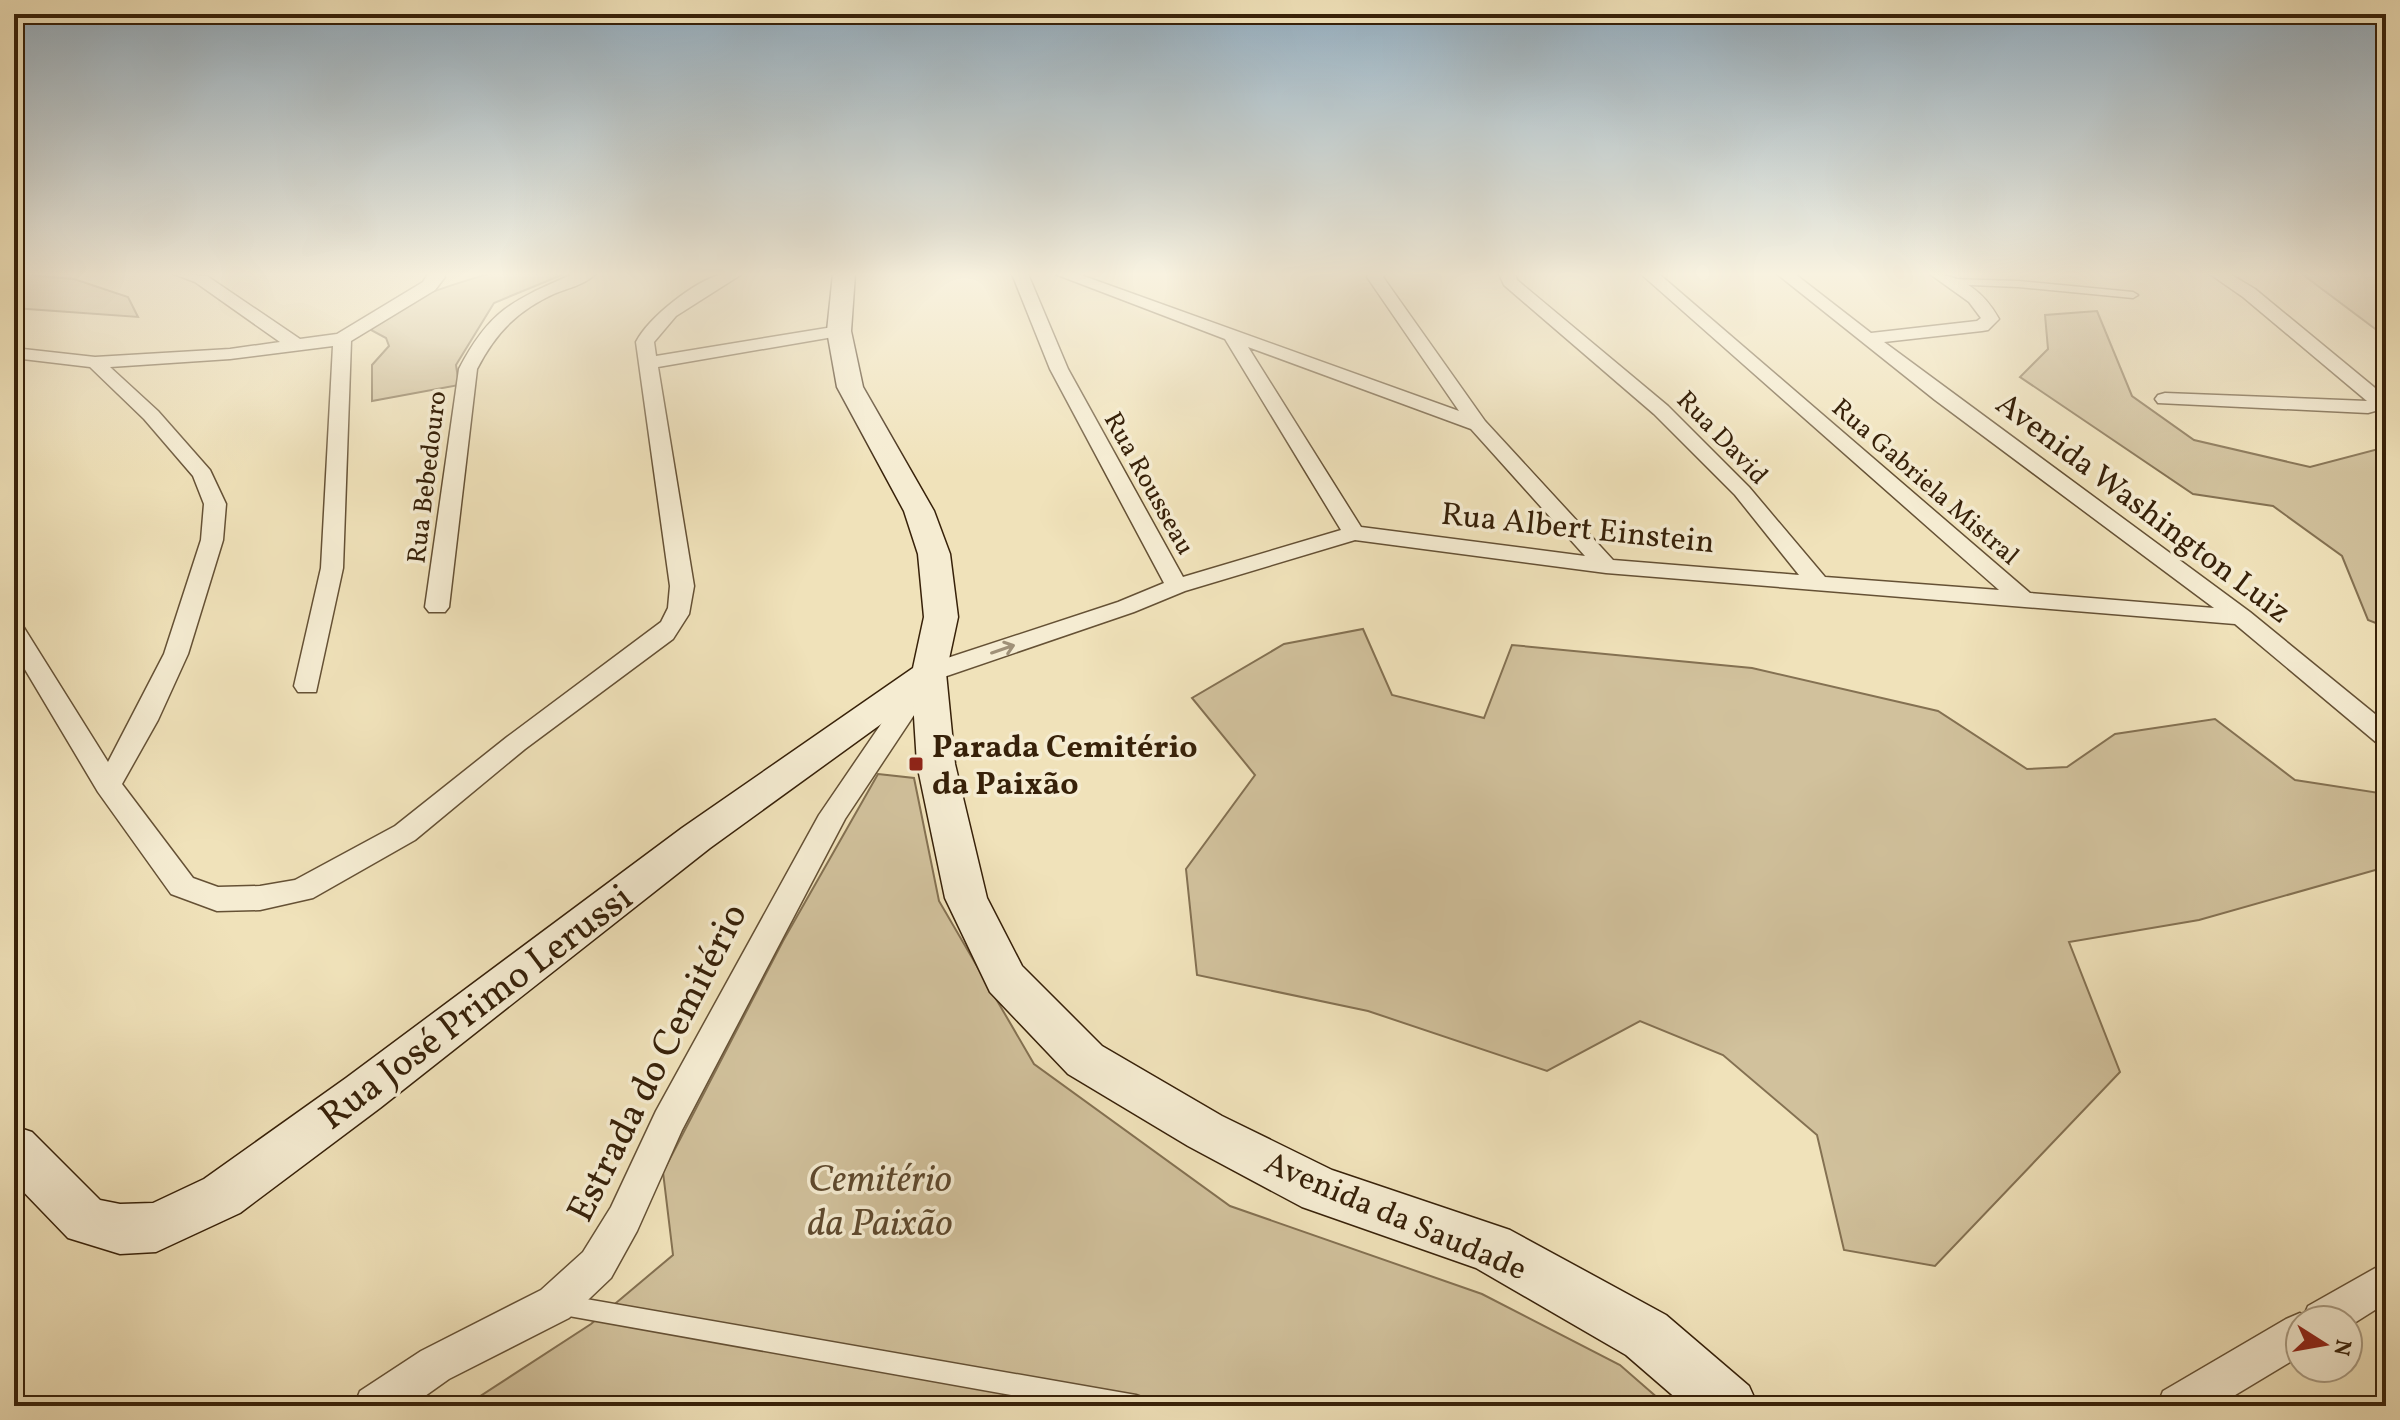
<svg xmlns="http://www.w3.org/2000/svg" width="2400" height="1420" viewBox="0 0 2400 1420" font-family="Vollkorn,serif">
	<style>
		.green { fill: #d1c19c; stroke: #847152; stroke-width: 2 }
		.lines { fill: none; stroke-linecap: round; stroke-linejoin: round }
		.lane-casing { stroke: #655135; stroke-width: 3 }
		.street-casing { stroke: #655135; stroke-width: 3 }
		.secondary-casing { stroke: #372109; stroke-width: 3 }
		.lane { fill: #f5ecd2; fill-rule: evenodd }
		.street { fill: #f5ecd2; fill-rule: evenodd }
		.secondary { fill: #f5ecd2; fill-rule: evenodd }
		.oneway { stroke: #a09178 }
		.poi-dot { fill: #8f2418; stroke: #f5ecd2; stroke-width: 3 }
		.labels { text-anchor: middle; stroke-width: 7; stroke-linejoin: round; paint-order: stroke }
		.far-street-label { font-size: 26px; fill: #372109; stroke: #f5ecd2 }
		.street-label { font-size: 32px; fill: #372109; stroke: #f5ecd2 }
		.poi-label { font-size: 32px; font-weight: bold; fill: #372109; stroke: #f5ecd2; text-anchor: start }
		.near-street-label { font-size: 38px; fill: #372109; stroke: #f5ecd2 }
		.near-park-label { font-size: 38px; font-style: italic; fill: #5e492e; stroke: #f5ecd2 }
	</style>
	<rect width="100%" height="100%" fill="#f0e2ba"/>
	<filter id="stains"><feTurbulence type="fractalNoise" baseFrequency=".0025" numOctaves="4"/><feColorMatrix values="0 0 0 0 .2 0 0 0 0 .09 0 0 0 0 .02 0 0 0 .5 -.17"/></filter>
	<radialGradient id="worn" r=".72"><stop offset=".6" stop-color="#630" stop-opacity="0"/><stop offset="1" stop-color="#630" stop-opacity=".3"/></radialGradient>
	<!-- green -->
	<path class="green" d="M 14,274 L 74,279 L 128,297 L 138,317 L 14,308 Z
		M 488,274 L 564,274 L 494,303 L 456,365 L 459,385 L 372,401 L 372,365 L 389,346 L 386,338 L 371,330 C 399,299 448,286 488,274 Z
		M 2302,274 L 2386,274 L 2386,337 Z
		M 2097,311 L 2132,396 L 2194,440 L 2310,467 L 2386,447 L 2386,627 L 2368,620 L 2342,556 L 2273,506 L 2193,494 L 2020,377 L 2048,349 L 2045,315 Z
		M 1363,629 L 1392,695 L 1484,718 L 1512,645 L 1752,668 L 1938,711 L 2027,769 L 2067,767 L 2115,734 L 2215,719 L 2295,780 L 2386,794 L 2386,867 L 2199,920 L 2069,942 L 2120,1072 L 1935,1266 L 1844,1250 L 1817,1135 L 1723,1055 L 1640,1021 L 1547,1071 L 1368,1011 L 1197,975 L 1186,869 L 1255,775 L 1192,698 L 1284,644 Z
		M 878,774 L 914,778 L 939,901 L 1034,1064 L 1230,1206 L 1482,1294 L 1620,1365 L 1667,1406 L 465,1406 L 591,1324 L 673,1255 L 663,1172 L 783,941 Z"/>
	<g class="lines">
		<defs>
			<path id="lane" d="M 1951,279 L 2018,281 L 2133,292 L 2138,295 L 2133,298 L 2018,287 L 1948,284 L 1948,280 Z
				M 563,1295 L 1136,1395 L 1144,1398 L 1147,1406 L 1073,1406 L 563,1315 L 556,1312 L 552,1305 L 556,1298 Z"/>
			<path id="street" d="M 174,274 L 207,276 L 300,339 L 337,334 L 423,282 L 428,274 L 444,274 L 445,277 L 435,290 L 351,341 L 343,568 L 316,692 L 298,692 L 294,686 L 321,568 L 333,346 L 230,359 L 110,367 L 158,411 L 210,470 L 226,504 L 223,540 L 188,654 L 158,720 L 122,784 L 193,878 L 218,887 L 260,886 L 295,880 L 395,826 L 507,737 L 661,622 L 668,608 L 670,586 L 636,342 C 649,317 695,281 722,274 C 728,273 736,274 742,274 L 676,316 L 654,342 L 656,356 L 839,326 L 848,331 L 839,336 L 658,367 L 694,586 L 689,614 L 673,639 L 525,749 L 415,840 L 313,898 L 260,910 L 217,911 L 171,894 L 98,792 L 14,651 L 14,624 L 23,626 L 26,631 L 108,762 L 164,654 L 201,540 L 204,504 L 193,476 L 144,419 L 90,367 L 14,358 L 14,348 L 95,357 L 230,349 L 280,342 L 195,282 Z
				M 573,274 L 595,274 C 586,284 569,288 556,293 C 518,310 496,332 477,369 L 449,607 L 445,612 L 429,612 L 425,607 L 459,369 C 490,309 514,300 573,274 Z
				M 1012,274 L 1028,274 L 1068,369 L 1183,577 L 1341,530 L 1225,339 L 1055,274 L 1078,274 L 1459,411 L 1367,277 L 1369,274 L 1385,274 L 1383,277 L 1485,421 L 1613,560 L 1799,575 L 1735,495 L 1654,414 L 1504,285 L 1499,274 L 1515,274 L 1517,280 L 1668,406 L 1749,487 L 1825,577 L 1999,590 L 1641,274 L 1659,274 L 2030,593 L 2214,608 L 1935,400 L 1777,274 L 1795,274 L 1871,333 L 1977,321 L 1981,318 L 1969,302 L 1930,274 C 1961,274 1984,292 1999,319 L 1988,330 L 1982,331 L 1884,342 L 2250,612 L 2386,723 L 2386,746 L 2377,743 L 2235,624 L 1606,573 L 1355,540 L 1185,591 L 1134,612 L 938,679 L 845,819 L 682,1130 L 637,1231 L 611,1278 L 569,1318 L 449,1379 L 411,1406 L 354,1406 L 360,1391 L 421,1351 L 541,1290 L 583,1252 L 611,1207 L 656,1111 L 819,815 L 920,667 L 1118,602 L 1164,583 L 1050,369 ZM 1248,347 L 1471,429 L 1585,556 L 1361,527 Z
				M 2210,274 L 2230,274 L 2255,289 L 2386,397 L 2386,408 L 2368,413 L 2158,403 L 2155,399 L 2158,395 L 2165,393 L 2367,401 L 2243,297 Z
				M 2386,1262 L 2386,1303 L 2348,1327 L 2348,1320 L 2300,1320 L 2300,1356 L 2217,1406 L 2157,1406 L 2163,1391 L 2286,1319 L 2300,1313 L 2304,1315 L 2308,1306 Z"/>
			<path id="secondary" d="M 833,274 L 855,274 L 851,331 L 863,387 L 934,511 L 950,554 L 958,617 L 946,673 L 955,764 L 987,898 L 1022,966 L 1102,1046 L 1222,1116 L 1332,1170 L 1510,1230 L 1666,1315 L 1749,1386 L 1758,1406 L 1685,1406 L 1626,1355 L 1476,1268 L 1302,1207 L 1188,1146 L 1068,1074 L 990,992 L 945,898 L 917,764 L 913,701 L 710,848 L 380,1108 L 240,1213 L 156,1252 L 120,1254 L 68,1238 L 14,1182 L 14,1126 L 32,1132 L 100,1200 L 120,1204 L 153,1203 L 204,1179 L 346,1078 L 682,828 L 913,668 L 924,617 L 918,554 L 904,511 L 837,387 L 827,331 Z"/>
		</defs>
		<!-- lane casing -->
		<use href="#lane" class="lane-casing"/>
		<!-- street casing -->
		<use href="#street" class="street-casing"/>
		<!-- secondary casing -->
		<use href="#secondary" class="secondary-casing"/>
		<!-- lane -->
		<use href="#lane" class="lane"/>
		<!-- street -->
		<use href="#street" class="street"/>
		<!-- secondary -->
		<use href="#secondary" class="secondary"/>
	</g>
	<!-- one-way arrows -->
	<defs><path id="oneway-shaft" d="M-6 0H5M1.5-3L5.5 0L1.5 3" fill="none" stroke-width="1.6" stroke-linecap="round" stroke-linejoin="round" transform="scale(2)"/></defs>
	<use class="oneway" href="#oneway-shaft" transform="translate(1003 649) rotate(-19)"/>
	<!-- sky -->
	<linearGradient id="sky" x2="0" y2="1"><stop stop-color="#92acbe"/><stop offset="0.58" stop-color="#f8f2e0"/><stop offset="1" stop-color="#f8f2e0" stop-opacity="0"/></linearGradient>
	<rect width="2400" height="473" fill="url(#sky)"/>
	<!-- markers -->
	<rect class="poi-dot" x="908" y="756" width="16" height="16" rx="4"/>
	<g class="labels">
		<!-- far-street labels -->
		<g class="far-street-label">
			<text transform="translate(1723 437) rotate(46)" y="9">Rua David</text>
			<text transform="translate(426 477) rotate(-83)" y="9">Rua Bebedouro</text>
			<text transform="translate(1926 481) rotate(41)" y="9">Rua Gabriela Mistral</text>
			<text transform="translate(1150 483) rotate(61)" y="9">Rua Rousseau</text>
		</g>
		<!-- street labels -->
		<g class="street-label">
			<text transform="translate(2144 507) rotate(37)" y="11">Avenida Washington Luiz</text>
			<text transform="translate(1578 527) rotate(6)" y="11">Rua Albert Einstein</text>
			<text transform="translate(1396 1215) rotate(23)" y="11">Avenida da Saudade</text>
		</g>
		<!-- poi labels -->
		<g class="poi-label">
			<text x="932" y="757">Parada Cemitério<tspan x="932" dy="37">da Paixão</tspan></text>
		</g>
		<!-- near-street labels -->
		<g class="near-street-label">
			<text transform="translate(475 1006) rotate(-37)" y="13">Rua José Primo Lerussi</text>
			<text transform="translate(656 1062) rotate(-63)" y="13">Estrada do Cemitério</text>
		</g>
		<!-- near-park labels -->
		<g class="near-park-label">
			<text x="880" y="1191">Cemitério<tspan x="880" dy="44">da Paixão</tspan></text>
		</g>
	</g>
	<!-- margin -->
	<rect width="2400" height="1420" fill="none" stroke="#f0e2ba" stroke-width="48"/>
	<rect x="16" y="16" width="2368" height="1388" fill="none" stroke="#372109" stroke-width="4"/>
	<rect x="24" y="24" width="2352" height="1372" fill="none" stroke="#372109" stroke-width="2"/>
	<!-- north arrow -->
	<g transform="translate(2324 1344) rotate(101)"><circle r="38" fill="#f5ecd2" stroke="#a99b82" stroke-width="2"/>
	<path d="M0-6L14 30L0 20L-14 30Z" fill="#8f2418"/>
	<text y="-12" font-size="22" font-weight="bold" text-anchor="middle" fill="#372109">N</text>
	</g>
	<rect width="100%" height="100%" filter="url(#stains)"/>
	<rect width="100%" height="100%" fill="url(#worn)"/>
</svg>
